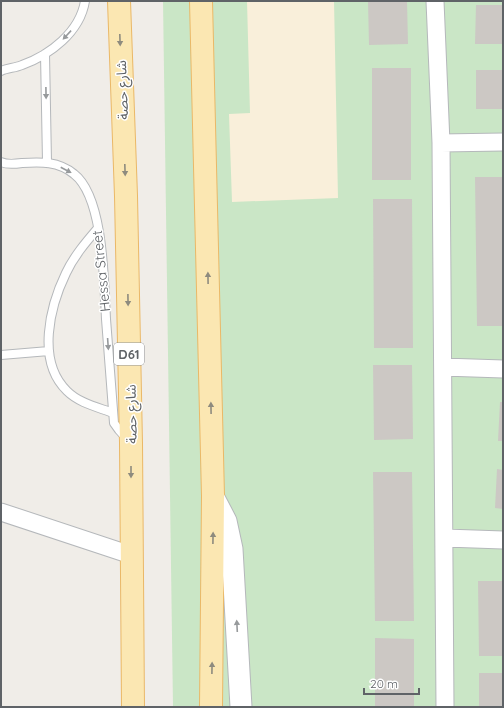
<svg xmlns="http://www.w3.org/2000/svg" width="504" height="708" viewBox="0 0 504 708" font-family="Quicksand,'Noto Sans Arabic',sans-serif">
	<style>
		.green { fill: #cae6c6 }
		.sand { fill: #f9efda }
		.building { fill: #ccc8c4 }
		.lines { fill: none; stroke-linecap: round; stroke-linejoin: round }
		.service-casing { stroke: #b5b8bb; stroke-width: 10 }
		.minor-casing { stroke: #b5b8bb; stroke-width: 19 }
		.tertiary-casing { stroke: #b5b8bb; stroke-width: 23 }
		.primary-casing { stroke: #eab867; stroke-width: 24 }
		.service { stroke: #fff; stroke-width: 8 }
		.minor { stroke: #fff; stroke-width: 17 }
		.tertiary { stroke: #fff; stroke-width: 21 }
		.primary { stroke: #fbe7b2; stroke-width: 22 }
		.oneway { fill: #979a9c }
		.oneway2 { fill: #8e8b7e }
		.labels { text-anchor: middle; stroke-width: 3; stroke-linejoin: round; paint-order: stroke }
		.shield { fill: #fff; stroke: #8f9295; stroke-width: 1 }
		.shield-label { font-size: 13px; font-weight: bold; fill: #5f6367 }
		.street-label { font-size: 14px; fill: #5f6367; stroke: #fff }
	</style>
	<rect width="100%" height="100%" fill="#f0ede8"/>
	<!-- green -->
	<path class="green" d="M 163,1 L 503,1 L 503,707 L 173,707 Z"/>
	<!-- sand -->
	<path class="sand" d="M 247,1 L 334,1 L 338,198 L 232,202 L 229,114 L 250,113 Z"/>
	<!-- building -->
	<path class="building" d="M 368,1 L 407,1 L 408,44 L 369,45 Z
		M 476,5 L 503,5 L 503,44 L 475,44 Z
		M 372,68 L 411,68 L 411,180 L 372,180 Z
		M 476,70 L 503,70 L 503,109 L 476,109 Z
		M 475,177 L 503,177 L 503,326 L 477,326 Z
		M 373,199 L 412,199 L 413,348 L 374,348 Z
		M 373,365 L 412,365 L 413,439 L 374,440 Z
		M 500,402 L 503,402 L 503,441 L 498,441 Z
		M 497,469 L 503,470 L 503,509 L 495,508 Z
		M 373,472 L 412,472 L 414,621 L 375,621 Z
		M 478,581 L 503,581 L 503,656 L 479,656 Z
		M 375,638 L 414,639 L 414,707 L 375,707 Z
		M 479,673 L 503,673 L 503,707 L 479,707 Z"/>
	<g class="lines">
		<defs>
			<path id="service" d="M 45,54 L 47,162
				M 1,71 C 7,68 15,68 22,65 C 50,55 80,32 85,1
				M 1,162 C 7,165 15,164 22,163 C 41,162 58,161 74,174 C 104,197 104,283 106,319 C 109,354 111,388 114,423 L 119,430 L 127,439
				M 98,228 C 86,242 74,256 66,273 C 50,306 36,361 67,391 C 79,403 97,407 113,413
				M 1,355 L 49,351"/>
			<path id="minor" d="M 435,1 L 441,143 L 445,707
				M 441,143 L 503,142
				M 443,367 L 503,369
				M 1,512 L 131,555
				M 445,538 L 503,540"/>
			<path id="tertiary" d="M 213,496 L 226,521 L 232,549 L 241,707"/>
			<path id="primary" d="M 119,1 L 126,196 L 131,443 L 133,707
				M 201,1 L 213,496 L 211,707"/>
		</defs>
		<!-- service casing -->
		<use href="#service" class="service-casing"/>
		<!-- minor casing -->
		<use href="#minor" class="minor-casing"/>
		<!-- tertiary casing -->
		<use href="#tertiary" class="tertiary-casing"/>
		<!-- primary casing -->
		<use href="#primary" class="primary-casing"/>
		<!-- service -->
		<use href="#service" class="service"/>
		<!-- minor -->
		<use href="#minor" class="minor"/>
		<!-- tertiary -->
		<use href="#tertiary" class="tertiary"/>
		<!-- primary -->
		<use href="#primary" class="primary"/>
	</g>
	<!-- one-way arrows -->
	<defs><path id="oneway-solid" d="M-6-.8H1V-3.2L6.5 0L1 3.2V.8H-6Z"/></defs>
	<g class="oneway">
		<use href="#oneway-solid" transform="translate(67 35) rotate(133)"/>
		<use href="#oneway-solid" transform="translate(46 93) rotate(89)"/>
		<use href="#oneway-solid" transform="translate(66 170) rotate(28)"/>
		<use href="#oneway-solid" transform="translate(108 344) rotate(86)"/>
		<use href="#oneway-solid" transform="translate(237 626) rotate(-93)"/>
	</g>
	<g class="oneway2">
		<use href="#oneway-solid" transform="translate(120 40) rotate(88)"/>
		<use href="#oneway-solid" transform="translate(125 170) rotate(88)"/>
		<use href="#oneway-solid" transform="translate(208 278) rotate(-91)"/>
		<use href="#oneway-solid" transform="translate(128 300) rotate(89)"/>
		<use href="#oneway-solid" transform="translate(211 408) rotate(-91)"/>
		<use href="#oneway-solid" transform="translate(131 472) rotate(90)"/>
		<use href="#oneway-solid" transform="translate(213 538) rotate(-89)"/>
		<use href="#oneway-solid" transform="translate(212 668) rotate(-89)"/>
	</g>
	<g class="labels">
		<!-- shield labels -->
		<rect class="shield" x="114" y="343" width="30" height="22" rx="3"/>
		<g class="shield-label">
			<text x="129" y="359">D61</text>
		</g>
		<!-- street labels -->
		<g class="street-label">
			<text transform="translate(122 90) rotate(-92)" y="5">شارع حصة</text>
			<text transform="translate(101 271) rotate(-96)" y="5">Hessa Street</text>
			<text transform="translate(131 414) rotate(-91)" y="5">شارع حصة</text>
		</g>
	</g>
	<!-- border -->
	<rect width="504" height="708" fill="none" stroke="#5f6367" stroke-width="4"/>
	<!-- scale -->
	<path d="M364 688v6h55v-6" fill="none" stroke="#5f6367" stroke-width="2"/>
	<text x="370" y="688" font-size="12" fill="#5f6367" stroke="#ffffff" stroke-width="3" paint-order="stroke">20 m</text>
</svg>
